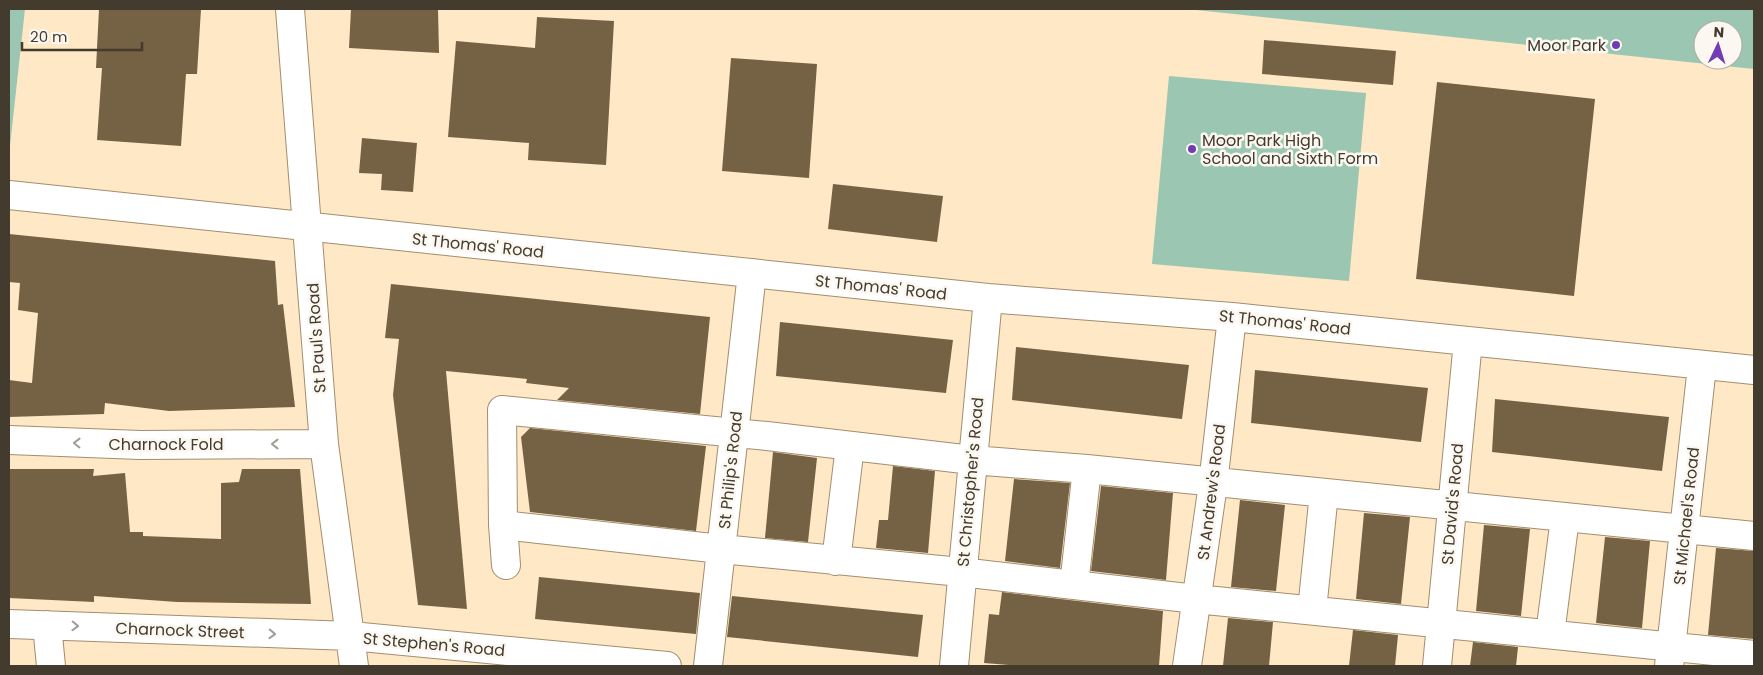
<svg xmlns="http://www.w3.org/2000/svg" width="1763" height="675" viewBox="0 0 1763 675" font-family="Poppins,sans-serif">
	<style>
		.green { fill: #9bc6b1; fill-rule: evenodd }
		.building { fill: #756245 }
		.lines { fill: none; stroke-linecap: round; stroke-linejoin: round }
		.minor-casing { stroke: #a28e6f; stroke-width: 30 }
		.minor { stroke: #fff; stroke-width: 28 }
		.oneway { stroke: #a19d96 }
		.poi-dot { fill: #703db4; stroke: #fcf8f1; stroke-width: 2 }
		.labels { text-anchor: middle; stroke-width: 5; stroke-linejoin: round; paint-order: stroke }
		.poi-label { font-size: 16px; fill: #433b2e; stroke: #fcf8f1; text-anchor: end }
		.street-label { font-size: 16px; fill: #433b2e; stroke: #fcf8f1 }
	</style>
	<rect width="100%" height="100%" fill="#fee8c6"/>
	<!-- green -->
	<path class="green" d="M 9,9 L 25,9 L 9,155 Z
		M 1187,9 L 1754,9 L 1754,69 ZM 1703,30 L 1733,30 L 1733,60 L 1703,60 Z
		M 1169,76 L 1366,93 L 1349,281 L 1152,264 Z"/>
	<!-- building -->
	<path class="building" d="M 99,9 L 201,9 L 197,74 L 186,74 L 181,146 L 97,140 L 102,68 L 96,68 Z
		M 351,9 L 438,9 L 439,53 L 349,48 Z
		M 537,17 L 614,21 L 606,165 L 528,160 L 529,143 L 448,137 L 456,41 L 535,48 Z
		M 1264,40 L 1396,51 L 1393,85 L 1262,74 Z
		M 731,58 L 817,64 L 809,178 L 722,171 Z
		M 1437,82 L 1595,99 L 1574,296 L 1416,279 Z
		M 362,138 L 417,143 L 413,192 L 381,190 L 382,174 L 359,173 Z
		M 833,184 L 943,196 L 937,242 L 828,229 Z
		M 9,234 L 275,261 L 278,305 L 283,304 L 295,407 L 169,411 L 105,403 L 104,414 L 9,417 L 9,380 L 32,383 L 38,313 L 18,310 L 20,283 L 9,282 Z
		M 391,284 L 710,317 L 700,414 L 557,400 L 569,388 L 526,383 L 527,379 L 446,371 L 467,609 L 418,605 L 393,395 L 399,339 L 385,338 Z
		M 780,322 L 953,340 L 946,393 L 776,376 Z
		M 1016,347 L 1189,365 L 1182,419 L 1012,400 Z
		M 1255,370 L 1428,388 L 1421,442 L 1251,423 Z
		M 1495,399 L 1669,417 L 1662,471 L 1492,452 Z
		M 530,428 L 706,446 L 696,531 L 530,512 L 521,437 Z
		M 773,452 L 817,458 L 808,542 L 765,538 Z
		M 893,466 L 935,471 L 928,553 L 876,548 L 879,520 L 888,520 Z
		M 9,469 L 94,469 L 93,476 L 125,473 L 130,532 L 143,532 L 143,536 L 221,539 L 221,483 L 239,482 L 242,469 L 300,469 L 311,604 L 177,602 L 94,596 L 94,602 L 9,598 Z
		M 1014,479 L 1070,483 L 1060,568 L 1005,561 Z
		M 1101,486 L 1173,493 L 1166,580 L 1091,571 Z
		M 1240,500 L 1285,505 L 1276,591 L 1231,587 Z
		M 1364,513 L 1410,517 L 1401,604 L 1356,599 Z
		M 1484,525 L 1530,529 L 1521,616 L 1476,611 Z
		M 1605,537 L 1650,541 L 1642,628 L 1596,623 Z
		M 1716,548 L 1754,551 L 1754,639 L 1708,635 Z
		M 539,577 L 700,593 L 696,634 L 535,619 Z
		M 1002,592 L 1163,611 L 1159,666 L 1021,666 L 984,663 L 989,614 L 999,615 Z
		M 732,596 L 923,615 L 918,657 L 727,637 Z
		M 1228,618 L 1273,622 L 1269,666 L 1223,666 Z
		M 1353,630 L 1398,635 L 1395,666 L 1349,666 Z
		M 1473,642 L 1518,647 L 1516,666 L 1470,666 Z"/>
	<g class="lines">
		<defs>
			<path id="minor" d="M 290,9 L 324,444 L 354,666
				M 9,195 L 988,298 L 1232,317 L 1754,370
				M 9,440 L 140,445 L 324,444
				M 503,525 L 721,549 L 961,572 L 1196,599 L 1754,655
				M 836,561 L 850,446
				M 506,565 L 503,525 L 502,410 L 767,436 L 972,460 L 1087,469 L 1754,536
				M 1074,585 L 1087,469
				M 1312,610 L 1324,493
				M 9,624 L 351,636 L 667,666
				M 47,625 L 51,666
				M 1550,634 L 1565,518
				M 708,666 L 752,273
				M 954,666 L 988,298
				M 1187,666 L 1213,484 L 1232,317
				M 1437,666 L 1468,341
				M 1669,666 L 1702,366"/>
		</defs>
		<!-- minor casing -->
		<use href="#minor" class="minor-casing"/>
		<!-- minor -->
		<use href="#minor" class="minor"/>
	</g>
	<!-- one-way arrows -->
	<defs><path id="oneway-chevron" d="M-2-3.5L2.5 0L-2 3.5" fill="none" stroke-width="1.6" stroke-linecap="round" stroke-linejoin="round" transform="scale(1.25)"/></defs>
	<g class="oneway">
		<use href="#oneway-chevron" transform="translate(77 443) rotate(-179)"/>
		<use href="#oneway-chevron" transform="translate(275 444) rotate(180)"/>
		<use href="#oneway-chevron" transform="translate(75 626) rotate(2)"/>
		<use href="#oneway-chevron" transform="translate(272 634) rotate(2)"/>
	</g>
	<!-- markers -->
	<g class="poi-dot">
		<circle cx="1616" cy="45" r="5"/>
		<circle cx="1192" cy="149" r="5"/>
	</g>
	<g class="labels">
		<!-- poi labels -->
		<g class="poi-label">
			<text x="1606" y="51">Moor Park</text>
			<text x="1202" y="146" text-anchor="start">Moor Park High<tspan x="1202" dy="18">School and Sixth Form</tspan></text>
		</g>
		<!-- street labels -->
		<g class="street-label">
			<text transform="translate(478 245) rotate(6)" y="6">St Thomas' Road</text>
			<text transform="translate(881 287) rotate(6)" y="6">St Thomas' Road</text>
			<text transform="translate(1285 322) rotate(6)" y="6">St Thomas' Road</text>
			<text transform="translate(316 338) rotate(-94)" y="6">St Paul's Road</text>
			<text x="166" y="450">Charnock Fold</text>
			<text transform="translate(730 470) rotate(-84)" y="6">St Philip's Road</text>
			<text transform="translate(970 482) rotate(-85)" y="6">St Christopher's Road</text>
			<text transform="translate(1211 492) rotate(-83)" y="6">St Andrew's Road</text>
			<text transform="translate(1452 504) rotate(-85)" y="6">St David's Road</text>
			<text transform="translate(1686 516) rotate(-84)" y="6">St Michael's Road</text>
			<text transform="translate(180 630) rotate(2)" y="6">Charnock Street</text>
			<text transform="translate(434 644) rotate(5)" y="6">St Stephen's Road</text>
		</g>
	</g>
	<!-- border -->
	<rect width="1763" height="675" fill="none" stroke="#433b2e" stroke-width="20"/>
	<!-- north arrow -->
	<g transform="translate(1718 45) rotate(4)"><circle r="24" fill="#fcf8f1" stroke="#b2aca3"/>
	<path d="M0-4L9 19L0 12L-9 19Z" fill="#703db4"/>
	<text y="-8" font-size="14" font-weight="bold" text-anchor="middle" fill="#433b2e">N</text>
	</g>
	<!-- scale -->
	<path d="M22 42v8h120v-8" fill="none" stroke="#433b2e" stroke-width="2.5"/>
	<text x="30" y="42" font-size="15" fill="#433b2e" stroke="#fcf8f1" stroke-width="4" paint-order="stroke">20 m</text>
</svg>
